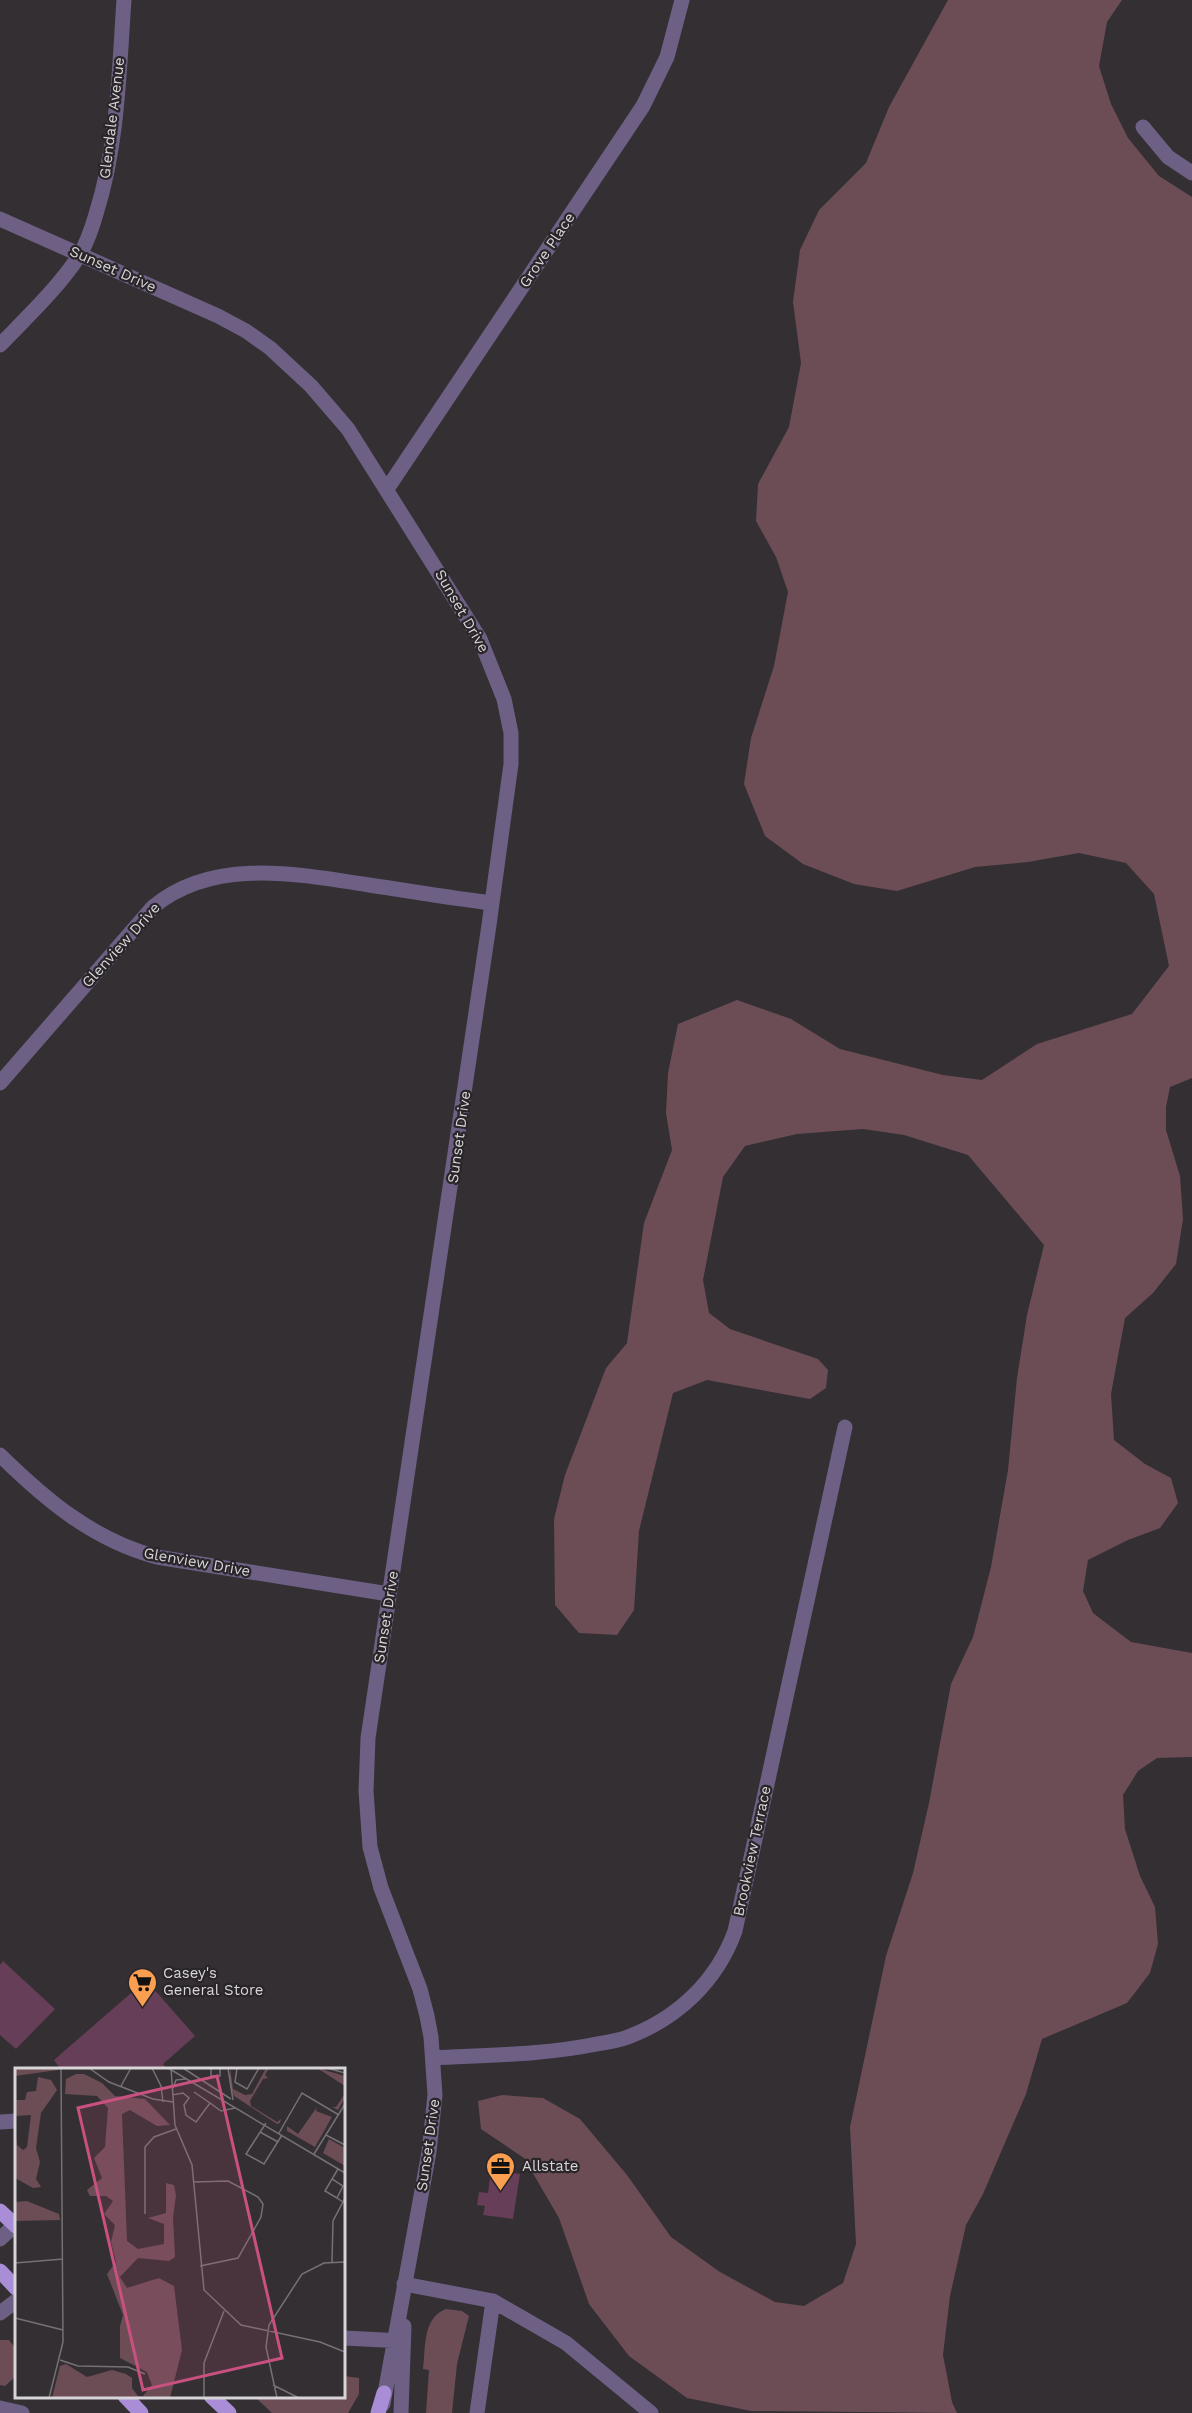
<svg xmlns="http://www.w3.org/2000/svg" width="1192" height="2413" viewBox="0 0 1192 2413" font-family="'Work Sans',sans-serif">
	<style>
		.green { fill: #6c4d56 }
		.building { fill: #663e58 }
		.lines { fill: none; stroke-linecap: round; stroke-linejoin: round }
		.minor { stroke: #6d6084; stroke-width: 15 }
		.major { stroke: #a98ed7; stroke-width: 15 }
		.labels { text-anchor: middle; stroke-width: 4.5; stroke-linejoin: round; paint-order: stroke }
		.street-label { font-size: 15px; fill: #d7d5d8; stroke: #292529 }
		.poi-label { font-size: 15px; fill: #d7d5d8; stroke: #292529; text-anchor: start }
		.inset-road { fill: none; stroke: #757175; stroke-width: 1.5 }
		.view { fill: #c85180; fill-opacity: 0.15; stroke: #c85180; stroke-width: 3 }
		.inset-edge { fill: none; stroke: #d7d5d8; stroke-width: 3 }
	</style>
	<rect width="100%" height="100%" fill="#332f33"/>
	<!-- green -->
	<path class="green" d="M 948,0 L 1122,0 L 1107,22 L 1099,66 L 1111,104 L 1128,138 L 1159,176 L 1192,197 L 1192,1078 L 1170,1087 L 1166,1107 L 1166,1130 L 1180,1176 L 1183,1219 L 1176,1264 L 1153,1293 L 1125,1318 L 1111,1394 L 1114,1440 L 1145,1464 L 1171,1478 L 1178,1503 L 1160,1528 L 1128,1540 L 1088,1560 L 1083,1591 L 1093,1613 L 1131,1642 L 1192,1653 L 1192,1757 L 1157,1758 L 1138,1771 L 1123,1795 L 1125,1829 L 1140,1876 L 1155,1907 L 1158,1944 L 1150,1973 L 1127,2003 L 1042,2039 L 1026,2094 L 983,2194 L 966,2225 L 950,2296 L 943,2355 L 952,2402 L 957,2413 L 751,2411 L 687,2398 L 629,2356 L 589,2304 L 559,2218 L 524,2158 L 481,2129 L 478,2101 L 502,2095 L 543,2098 L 580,2119 L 627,2175 L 671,2237 L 720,2272 L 775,2302 L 804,2306 L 843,2283 L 856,2244 L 850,2127 L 886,1956 L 913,1873 L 929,1803 L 951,1684 L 973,1637 L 991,1567 L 1008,1470 L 1017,1378 L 1027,1315 L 1044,1245 L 968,1155 L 904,1135 L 863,1129 L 797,1134 L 745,1146 L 723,1177 L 703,1280 L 709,1313 L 730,1329 L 818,1359 L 828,1370 L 826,1388 L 810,1399 L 707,1380 L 673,1393 L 639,1531 L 634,1610 L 617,1635 L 579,1633 L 555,1605 L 554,1519 L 565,1475 L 606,1368 L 627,1343 L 644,1223 L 672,1150 L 666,1113 L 668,1073 L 678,1024 L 737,1000 L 791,1019 L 840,1049 L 943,1075 L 982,1080 L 1037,1044 L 1132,1014 L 1169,966 L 1154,894 L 1126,863 L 1079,853 L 1028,862 L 975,867 L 897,891 L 854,884 L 803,864 L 765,836 L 744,784 L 751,738 L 774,666 L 788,592 L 776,557 L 756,521 L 758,484 L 789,427 L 801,363 L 793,302 L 800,250 L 819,210 L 866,163 L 889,107 Z
		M 446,2309 L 462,2311 L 469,2316 L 457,2364 L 452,2413 L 426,2413 L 429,2370 L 423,2369 C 426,2348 422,2318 446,2309 Z
		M 0,2340 L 9,2340 L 16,2349 L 16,2376 L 5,2386 L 0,2385 Z
		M 344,2376 L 359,2378 L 359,2394 L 348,2413 L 272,2413 L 255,2397 L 344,2396 Z"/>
	<!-- building -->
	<path class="building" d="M 3,1961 L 55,2009 L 16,2049 L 0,2035 L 0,1965 Z
		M 146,1980 L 195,2036 L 163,2064 L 168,2070 L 61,2070 L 54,2060 Z
		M 491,2170 L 520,2174 L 513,2219 L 483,2215 L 485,2206 L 477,2205 L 479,2192 L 488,2193 Z"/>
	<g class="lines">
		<!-- minor -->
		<path class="minor" d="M 1143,127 L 1168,157 L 1192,173
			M 0,219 L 218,316 L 246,331 L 270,348 L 311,386 L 348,429 L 480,639 L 504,699 L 511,733 L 511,764 L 489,925 L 368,1738 L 366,1791 L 370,1847 L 381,1888 L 420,1989 L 427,2016 L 431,2037 L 435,2095 L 429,2152 L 383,2404
			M 0,345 C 27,317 57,289 79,256 C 87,243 92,228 96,214 C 118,145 119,71 124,0
			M 387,489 L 643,106 L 667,57 L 682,0
			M 0,1083 L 153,907 C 213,857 298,874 369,885 C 410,891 451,898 492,903
			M 0,1455 C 46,1500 93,1540 157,1557 L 389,1594
			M 433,2058 C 487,2055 543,2055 597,2044 C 607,2042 618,2041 628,2037 C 678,2018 717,1981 735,1931 L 845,1427
			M 0,2122 L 16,2121
			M 0,2239 L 16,2224
			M 404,2284 L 493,2301 L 566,2343 L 651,2413
			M 0,2313 L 16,2301
			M 344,2338 L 403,2341
			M 0,2408 L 22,2413
			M 401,2413 L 404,2326
			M 477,2413 L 493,2301"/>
		<!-- major -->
		<path class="major" d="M 0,2211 L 16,2226
			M 0,2271 L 16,2288
			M 125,2396 L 141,2413
			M 211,2396 L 229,2413
			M 378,2413 L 384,2393"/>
	</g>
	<!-- icons -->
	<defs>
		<symbol id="supermarket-pin" viewBox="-11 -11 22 30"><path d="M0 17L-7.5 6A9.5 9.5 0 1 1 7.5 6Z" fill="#fa9f4f" stroke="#292529"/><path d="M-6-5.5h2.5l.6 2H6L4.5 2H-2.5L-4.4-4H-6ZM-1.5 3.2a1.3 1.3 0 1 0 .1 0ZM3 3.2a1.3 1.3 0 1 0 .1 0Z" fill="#111"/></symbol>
		<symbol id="office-pin" viewBox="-11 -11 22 30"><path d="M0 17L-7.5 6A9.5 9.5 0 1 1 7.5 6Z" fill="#fa9f4f" stroke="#292529"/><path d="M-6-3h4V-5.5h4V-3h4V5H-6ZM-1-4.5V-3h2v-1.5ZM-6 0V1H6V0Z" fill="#111"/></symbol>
	</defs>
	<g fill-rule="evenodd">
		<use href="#supermarket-pin" x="126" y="1966" width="33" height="45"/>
		<use href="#office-pin" x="484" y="2150" width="33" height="45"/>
	</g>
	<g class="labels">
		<!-- street labels -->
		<g class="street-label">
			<text transform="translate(112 118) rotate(-83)" y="5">Glendale Avenue</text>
			<text transform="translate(547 250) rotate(-56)" y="5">Grove Place</text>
			<text transform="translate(113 269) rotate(24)" y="5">Sunset Drive</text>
			<text transform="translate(462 611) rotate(60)" y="5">Sunset Drive</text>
			<text transform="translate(121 945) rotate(-48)" y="5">Glenview Drive</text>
			<text transform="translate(459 1137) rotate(-82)" y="5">Sunset Drive</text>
			<text transform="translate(197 1562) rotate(10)" y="5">Glenview Drive</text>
			<text transform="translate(386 1617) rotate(-81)" y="5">Sunset Drive</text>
			<text transform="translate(752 1851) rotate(-78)" y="5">Brookview Terrace</text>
			<text transform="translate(428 2145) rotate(-82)" y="5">Sunset Drive</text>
		</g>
		<!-- poi labels -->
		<g class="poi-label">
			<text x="163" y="1978">Casey's<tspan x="163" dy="17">General Store</tspan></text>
			<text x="522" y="2171">Allstate</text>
		</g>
	</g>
	<!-- overview -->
	<g transform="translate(15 2068)">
		<rect width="330" height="330" fill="#332f33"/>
		<path d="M 0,0 L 43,0 L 43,2 L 0,8 ZM 215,0 L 218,21 L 230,27 L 237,26 L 251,0 L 254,0 L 250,7 L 253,10 L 248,11 L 235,33 L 236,38 L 262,54 L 266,51 L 265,55 L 262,56 L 219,28 L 215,19 ZM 302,0 L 330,8 L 330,30 L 323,42 L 317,39 L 321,39 L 329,27 L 330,18 ZM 61,6 L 69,6 L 87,15 L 100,28 L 130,31 L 155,57 L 142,58 L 115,42 L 107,46 L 112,173 L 123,181 L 149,176 L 149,156 L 133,150 L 151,145 L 151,115 L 159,117 L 161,127 L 158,150 L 160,189 L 154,193 L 123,190 L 105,209 L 112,220 L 144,210 L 159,218 L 167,282 L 155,330 L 37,330 L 45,298 L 51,296 L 72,309 L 97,302 L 111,306 L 117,310 L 117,320 L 123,328 L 128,328 L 137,317 L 132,304 L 105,290 L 105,258 L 108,247 L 92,206 L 101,194 L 96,174 L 100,157 L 89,146 L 98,133 L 91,128 L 75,128 L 72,122 L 87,110 L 79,90 L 90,79 L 93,40 L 82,28 L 50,26 L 51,11 ZM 23,9 L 36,12 L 42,22 L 26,45 L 21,80 L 25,94 L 21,111 L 26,119 L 18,120 L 0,110 L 0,61 L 2,77 L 8,82 L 12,79 L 16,47 L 0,48 L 0,32 L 10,32 L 12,24 L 21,23 ZM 302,39 L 301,43 L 317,49 L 300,79 L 272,63 L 272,58 L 283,66 ZM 314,71 L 330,80 L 330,98 L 308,85 ZM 12,133 L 44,146 L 45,152 L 0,153 L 0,134 Z" fill="#6c4d56"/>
		<path class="inset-road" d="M 74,0 L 94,14 L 138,31 L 158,34M 137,0 L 146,18 L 148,34M 153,0 L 330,105M 156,0 L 160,57 L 177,97 L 189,222 L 226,257 L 305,274 L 330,284M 168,0 L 216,31M 196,0 L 196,8 L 205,8 L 205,0M 213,0 L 218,32M 222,0 L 220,14 L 232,21 L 244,0M 312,0 L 330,5M 106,18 L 116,0M 158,20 L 161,12 L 171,11M 179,24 L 195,35M 157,27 L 168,25 L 174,30 L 169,37 L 171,47 L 181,54 L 195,35 L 206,43 L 220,40M 251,55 L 231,86 L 249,96 L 267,67M 245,64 L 263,74M 264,65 L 287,25 L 324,47M 311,67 L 330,77M 299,86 L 330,36M 323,101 L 317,111 L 328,118 L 322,130 L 328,134M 317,111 L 310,123 L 322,130M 179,114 L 213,113 L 243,129 L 248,136 L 246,149 L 223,190 L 185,198M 130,146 L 130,79 L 139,69 L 161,61M 317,194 L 318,153 L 330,130M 0,195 L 48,191M 0,250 L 48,262M 45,292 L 63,298 L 113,299 L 130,306M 258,317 L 284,330M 34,330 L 48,274 L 46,0M 189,330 L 189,295 L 209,243M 262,330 L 251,279 L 254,257 L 287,206 L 309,195 L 330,194"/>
		<path class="view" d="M 202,8 L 267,290 L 128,322 L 63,40 Z"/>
		<rect width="330" height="330" class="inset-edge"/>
	</g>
</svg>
